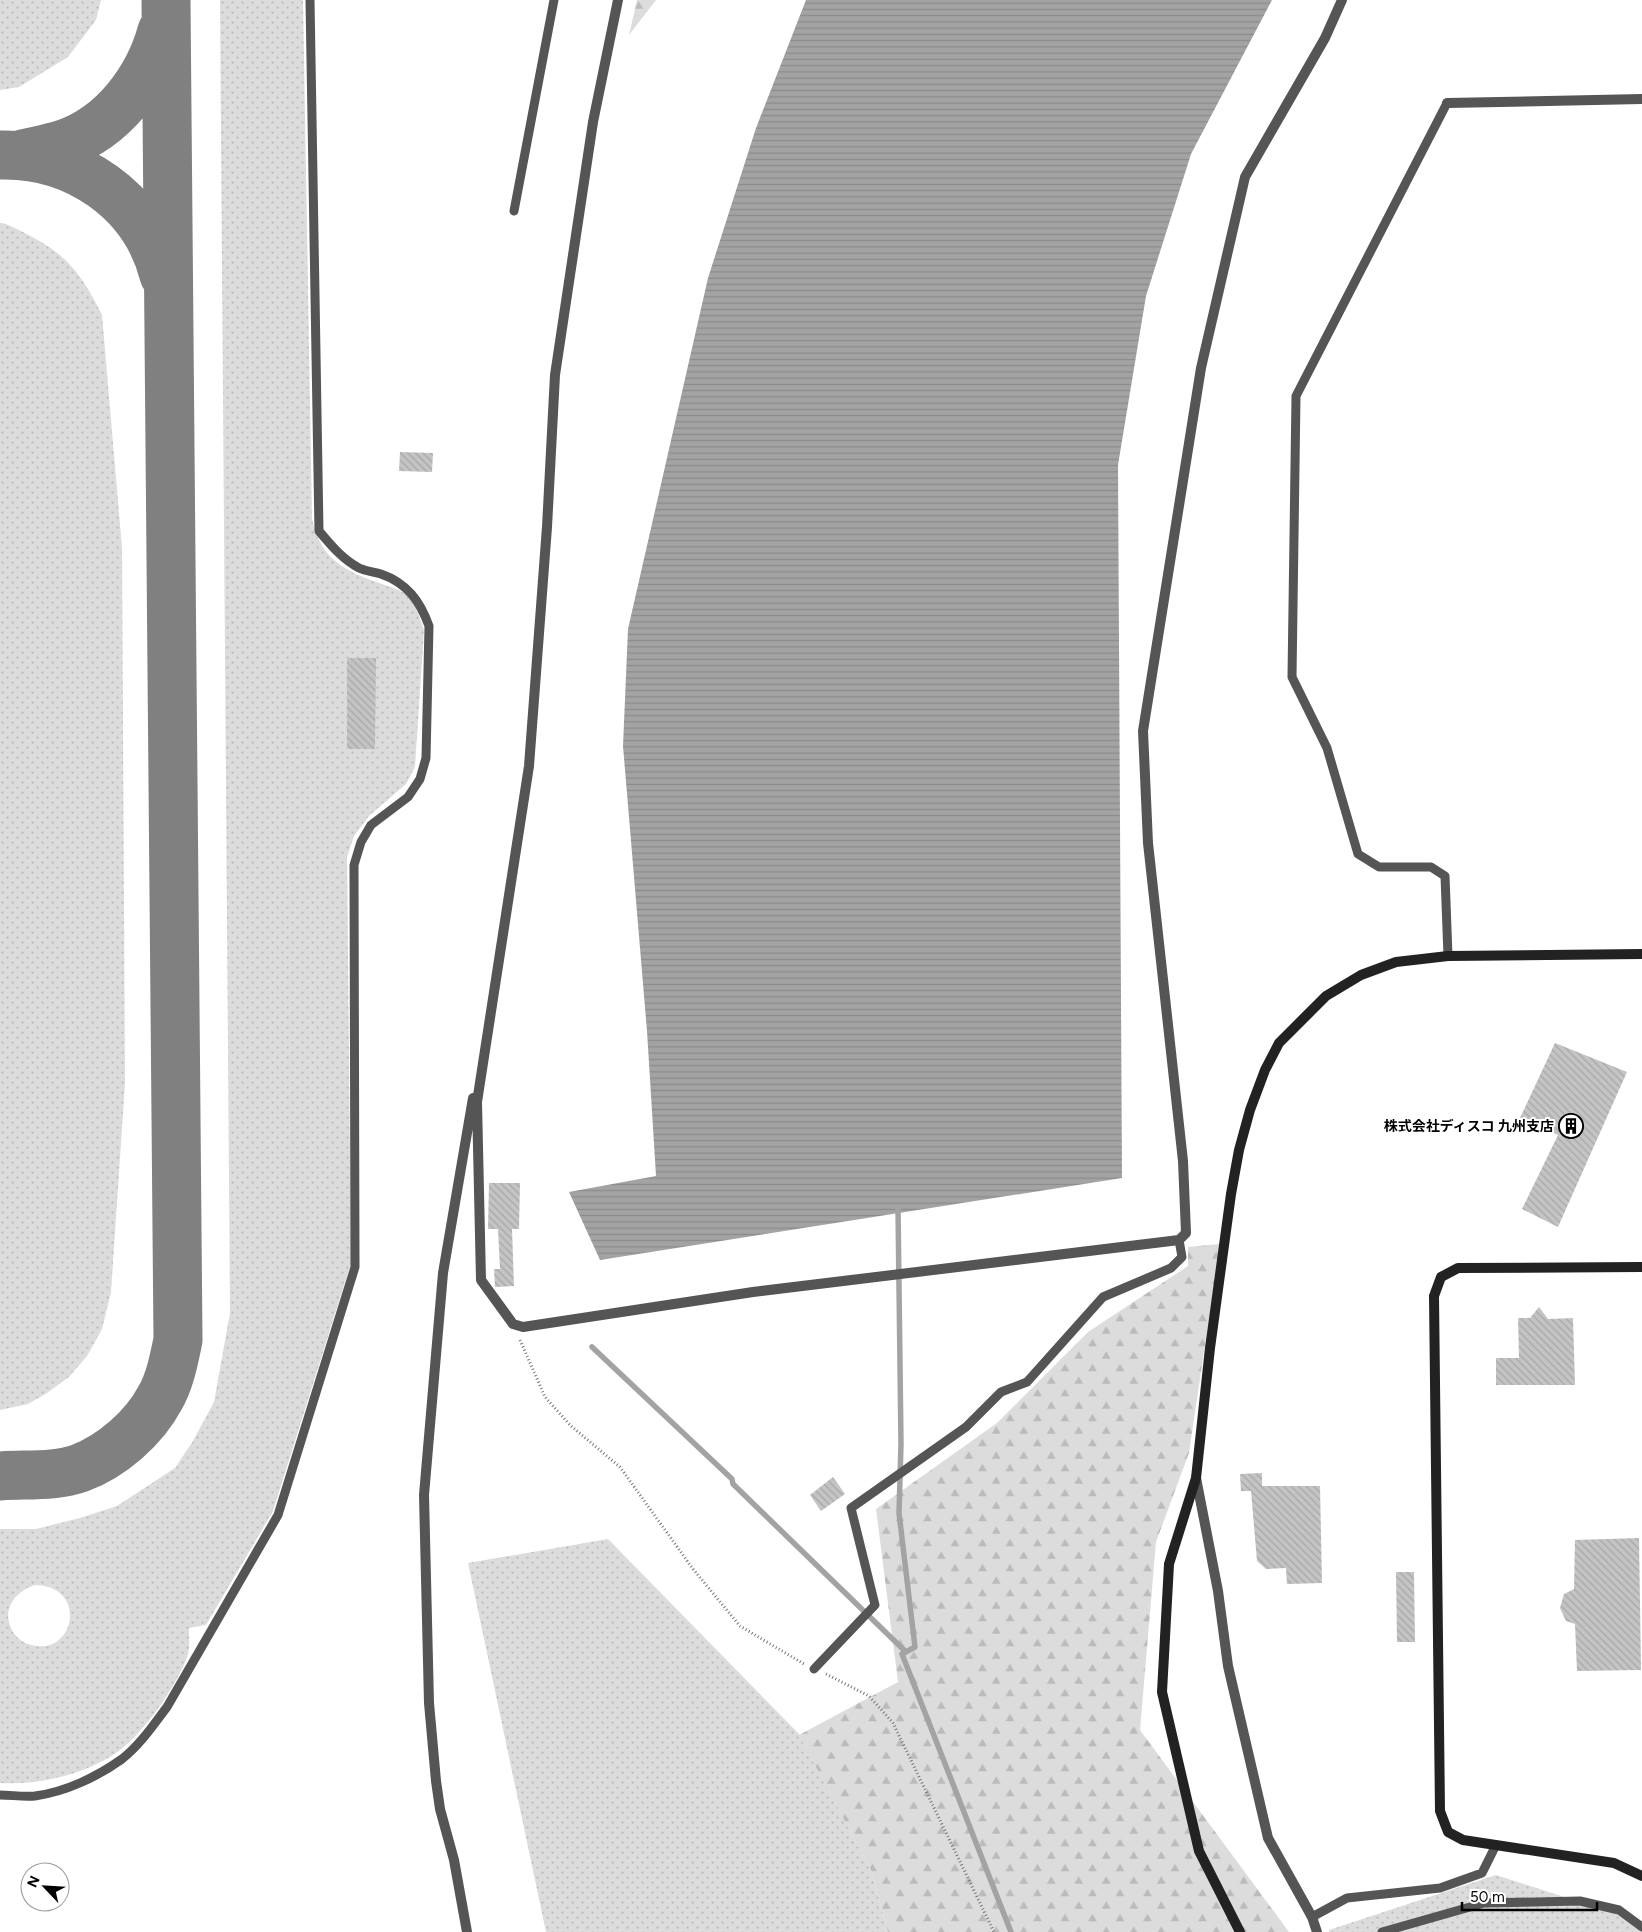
<svg xmlns="http://www.w3.org/2000/svg" width="1642" height="1932" viewBox="0 0 1642 1932" font-family="Figtree,'Noto Sans JP',sans-serif">
	<style>
		.green { fill: url(#green-dots); fill-rule: evenodd }
		.forest { fill: url(#forest-firs) }
		.water { fill: url(#water-rules) }
		.lines { fill: none; stroke-linecap: round; stroke-linejoin: round }
		.stream { stroke: #a3a3a3; stroke-width: 5.5 }
		.taxiway { stroke: #808080; stroke-width: 49 }
		.building { fill: url(#building-back-hatch) }
		.path { stroke: #777; stroke-width: 3; stroke-dasharray: 1 2.5; stroke-linecap: butt }
		.lane { stroke: #555; stroke-width: 9 }
		.street { stroke: #555; stroke-width: 10 }
		.secondary { stroke: #222; stroke-width: 10 }
		.labels { text-anchor: middle; stroke-width: 4; stroke-linejoin: round; paint-order: stroke }
		.poi-label { font-size: 14px; font-weight: bold; fill: #000; stroke: #fff; text-anchor: end }
	</style>
	<defs>
		<pattern id="green-dots" width="8" height="8" patternUnits="userSpaceOnUse" patternTransform="scale(1.25)"><rect width="8" height="8" fill="#dcdcdc"/><path d="M2 2h.1M6 6h.1" fill="none" stroke="#bbb" stroke-width="1.8" stroke-linecap="round"/></pattern>
		<pattern id="forest-firs" width="22" height="20" patternUnits="userSpaceOnUse" patternTransform="scale(1.25)"><rect width="22" height="20" fill="#dcdcdc"/><path d="M5 1l3.5 6h-7zM16 11l3.5 6h-7z" fill="#bbb"/></pattern>
		<pattern id="water-rules" width="6" height="5" patternUnits="userSpaceOnUse" patternTransform="scale(1.25)"><rect width="6" height="5" fill="#a3a3a3"/><path d="M0 2.5h6" fill="none" stroke="#8b8b8b"/></pattern>
		<pattern id="building-back-hatch" width="6" height="6" patternUnits="userSpaceOnUse" patternTransform="scale(1.25)"><rect width="6" height="6" fill="#c4c4c4"/><path d="M-1 5l2 2M0 0l6 6M5-1l2 2" fill="none" stroke="#a7a7a7"/></pattern>
	</defs>
	<rect width="100%" height="100%" fill="#fff"/>
	<!-- green -->
	<path class="green" d="M 0,0 L 101,0 L 96,20 L 68,57 L 19,87 L 0,90 Z
		M 220,0 L 303,0 L 312,519 C 321,560 345,571 382,584 C 391,587 403,590 409,598 C 417,607 420,619 424,630 L 415,767 L 406,784 L 369,816 L 354,836 L 347,857 L 351,1263 L 273,1511 L 206,1625 L 189,1628 C 189,1636 190,1647 188,1654 C 178,1685 139,1741 110,1757 C 77,1776 38,1785 0,1783 L 0,1529 L 36,1529 L 80,1518 L 117,1506 L 175,1468 L 193,1441 L 214,1402 L 230,1313 ZM 35,1585 C 89,1586 75,1657 31,1645 C 23,1643 17,1638 13,1632 C 0,1611 15,1591 35,1585 Z
		M 0,223 L 6,224 C 58,248 76,262 102,315 L 122,548 L 125,1083 L 111,1292 L 102,1329 L 87,1356 L 69,1377 L 47,1393 L 28,1404 L 0,1410 Z
		M 608,1539 L 799,1734 L 871,1870 L 888,1932 L 546,1932 L 468,1563 Z
		M 1496,1875 L 1642,1922 L 1642,1932 L 1329,1932 L 1329,1930 Z"/>
	<!-- forest -->
	<path class="forest" d="M 637,0 L 656,0 L 629,35 Z
		M 1220,1244 L 1189,1453 L 1156,1542 L 1140,1730 L 1289,1932 L 888,1932 L 871,1870 L 799,1735 L 898,1682 L 876,1509 L 997,1423 L 1088,1332 L 1188,1266 L 1188,1247 Z"/>
	<!-- water -->
	<path class="water" d="M 806,0 L 1272,0 L 1191,154 L 1146,296 L 1118,465 L 1122,1178 L 600,1260 L 569,1192 L 656,1176 L 647,1031 L 623,746 L 628,629 L 708,278 L 756,128 Z"/>
	<g class="lines">
		<!-- stream -->
		<path class="stream" d="M 898,1207 L 901,1444 L 899,1513 L 915,1647 L 902,1654
			M 592,1347 L 732,1479 L 733,1484 L 906,1652 L 902,1654 L 1011,1932"/>
		<!-- taxiway -->
		<path class="taxiway" d="M 23,154 C 37,151 51,148 64,144 C 114,127 149,79 162,31
			M 0,155 C 75,153 145,200 164,275
			M 0,1476 C 26,1474 55,1477 80,1468 C 112,1456 144,1428 160,1398 C 170,1381 174,1359 178,1340 L 166,0"/>
	</g>
	<!-- building -->
	<path class="building" d="M 400,452 L 433,453 L 432,472 L 399,471 Z
		M 347,658 L 376,658 L 375,749 L 347,749 Z
		M 1555,1043 L 1627,1072 L 1558,1227 L 1522,1209 L 1558,1135 L 1520,1118 Z
		M 489,1183 L 520,1183 L 519,1229 L 512,1229 L 514,1286 L 495,1287 L 494,1269 L 500,1269 L 498,1229 L 488,1229 Z
		M 1539,1307 L 1548,1319 L 1573,1318 L 1575,1385 L 1496,1385 L 1496,1358 L 1519,1358 L 1518,1318 L 1530,1318 Z
		M 1262,1473 L 1262,1486 L 1320,1486 L 1322,1583 L 1287,1584 L 1286,1568 L 1266,1569 L 1257,1561 L 1251,1491 L 1241,1491 L 1240,1474 Z
		M 833,1477 L 845,1494 L 821,1511 L 810,1495 Z
		M 1639,1538 L 1641,1670 L 1577,1671 L 1575,1624 L 1566,1621 L 1560,1608 L 1564,1594 L 1574,1589 L 1575,1540 Z
		M 1396,1572 L 1414,1572 L 1415,1642 L 1397,1642 Z"/>
	<g class="lines">
		<!-- path -->
		<path class="path" d="M 520,1340 L 545,1397 L 570,1425 L 620,1467 L 693,1569 L 740,1626 L 804,1664
			M 826,1674 L 869,1696 L 893,1723 L 994,1932"/>
		<!-- lane -->
		<path class="lane" d="M 1447,103 L 1296,396 L 1292,677 L 1327,748 L 1358,854 L 1379,867 L 1431,867 L 1445,876 L 1448,956
			M 514,211 L 554,0
			M 814,1669 L 875,1605 L 851,1508 L 966,1427 L 1001,1392 L 1027,1382 L 1103,1297 L 1171,1268 L 1182,1257 L 1179,1240
			M 0,1795 C 11,1795 23,1797 35,1796 C 65,1792 97,1777 122,1759 C 140,1745 154,1724 167,1707 L 278,1515 L 355,1267 L 354,865 L 361,842 L 371,825 L 408,797 L 420,779 L 426,758 L 429,626 C 420,601 407,583 381,574 C 374,572 365,571 359,568 C 342,559 331,545 319,531 L 310,0
			M 1312,1917 L 1347,1898 L 1440,1888 L 1482,1873 L 1496,1845
			M 1382,1932 L 1484,1903 L 1580,1901 L 1619,1910 L 1642,1927"/>
		<!-- street -->
		<path class="street" d="M 618,0 L 593,122 L 555,375 L 547,527 L 529,766 L 477,1102 L 481,1280 L 513,1324 L 523,1327 L 753,1292 L 1179,1240 L 1186,1233 L 1183,1161 L 1148,843 L 1143,731 L 1201,368 L 1245,177 L 1325,38 L 1342,0
			M 1447,103 L 1642,99
			M 1196,1478 L 1218,1591 L 1228,1666 L 1268,1838 L 1312,1917 L 1317,1932
			M 467,1932 L 454,1860 L 440,1809 L 436,1781 L 429,1703 L 424,1495 L 443,1273 L 473,1098"/>
		<!-- secondary -->
		<path class="secondary" d="M 1642,1267 L 1458,1268 L 1441,1277 L 1434,1296 L 1440,1811 L 1448,1832 L 1463,1840 L 1614,1863 L 1642,1876
			M 1240,1932 L 1199,1851 L 1162,1692 L 1169,1564 L 1196,1478 L 1210,1348 L 1231,1194 L 1239,1150 L 1250,1110 L 1265,1070 L 1279,1043 L 1326,996 L 1361,975 L 1396,962 L 1448,956 L 1642,954"/>
	</g>
	<!-- icons -->
	<defs>
		<symbol id="building-ring" viewBox="-11 -11 22 22"><circle r="9.5" fill="#fff" stroke="#000" stroke-width="1.5"/><path d="M-4-6H4V6H1V3H-1V6H-4ZM-2.5-4.3h1.7v1.8h-1.7ZM.8-4.3h1.7v1.8H.8ZM-2.5-1h1.7V.8h-1.7ZM.8-1h1.7V.8H.8Z" fill="#000"/></symbol>
	</defs>
	<g fill-rule="evenodd">
		<use href="#building-ring" x="1557" y="1112" width="28" height="28"/>
	</g>
	<g class="labels">
		<!-- poi labels -->
		<g class="poi-label">
			<text x="1554" y="1131">株式会社ディスコ 九州支店</text>
		</g>
	</g>
	<!-- north arrow -->
	<g transform="translate(45 1887) rotate(295)"><circle r="24" fill="#ffffff" stroke="#999999"/>
	<path d="M0-4L9 19L0 12L-9 19Z" fill="#000000"/>
	<text y="-8" font-size="14" font-weight="bold" text-anchor="middle" fill="#000000">N</text>
	</g>
	<!-- scale -->
	<path d="M1462 1902v8h135v-8" fill="none" stroke="#000000" stroke-width="2.5"/>
	<text x="1470" y="1902" font-size="15" fill="#000000" stroke="#ffffff" stroke-width="4" paint-order="stroke">50 m</text>
</svg>
